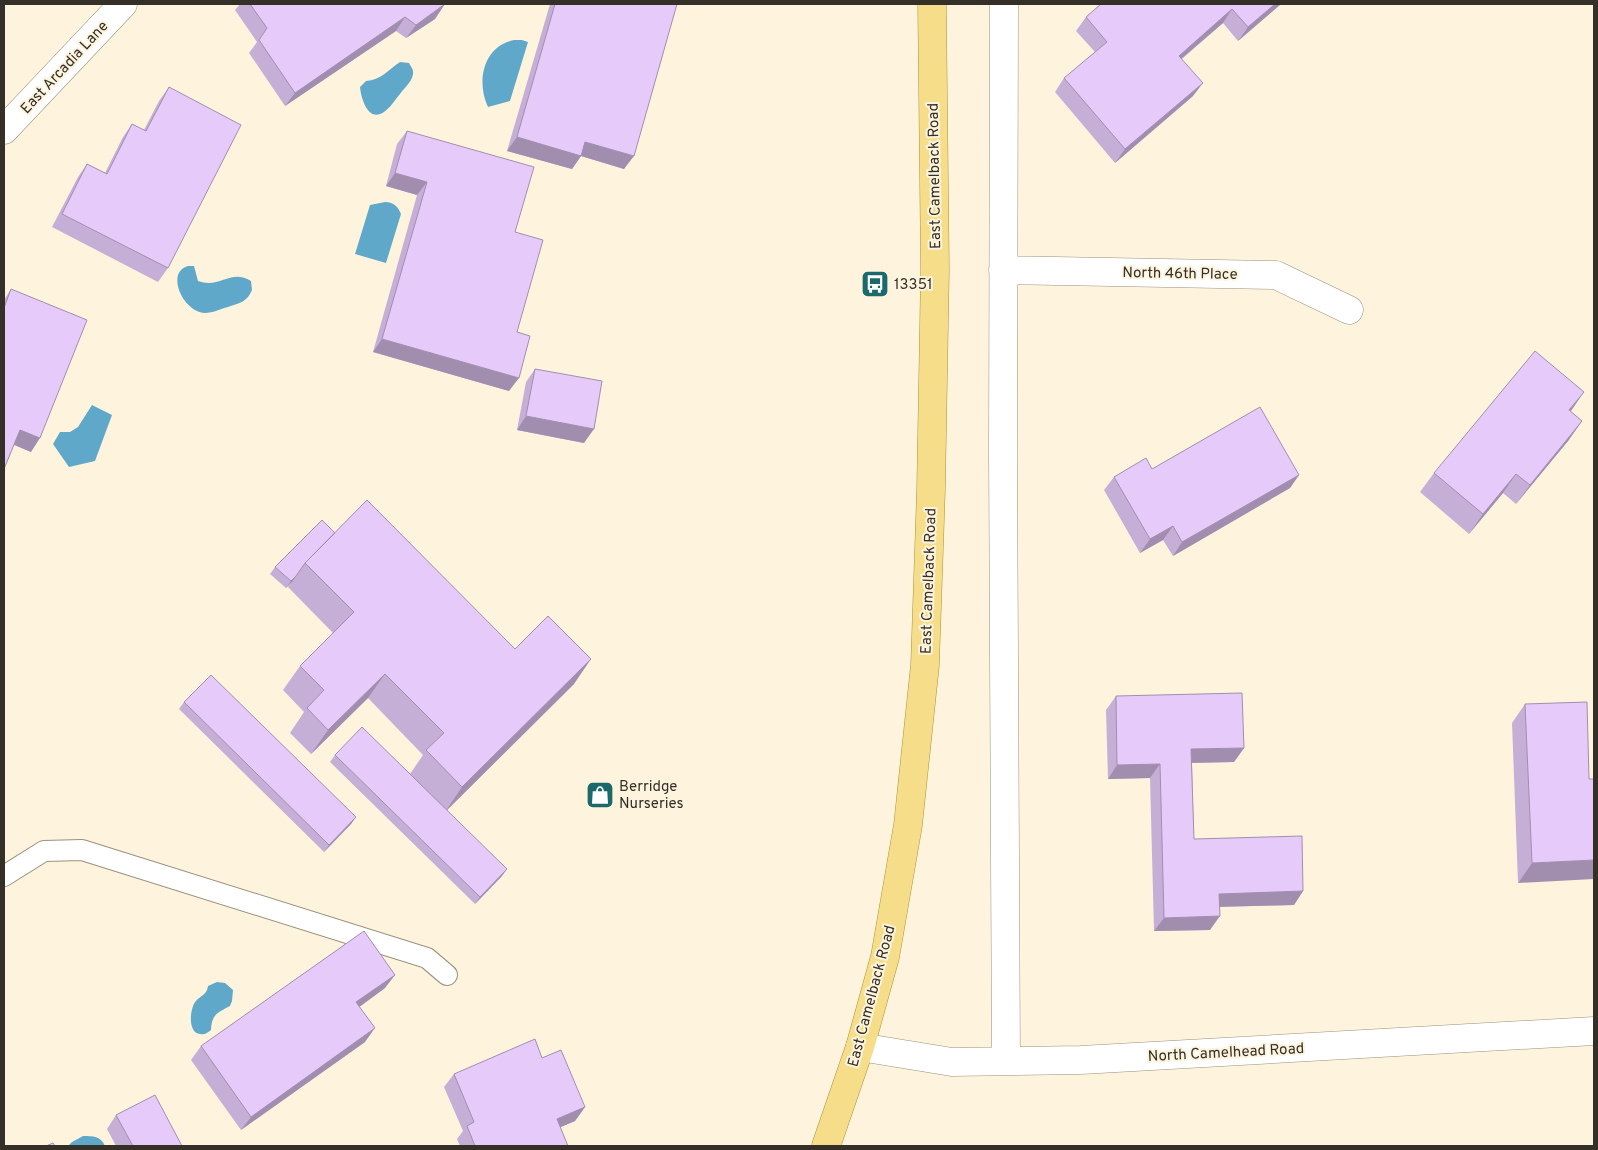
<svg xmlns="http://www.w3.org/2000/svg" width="1598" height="1150" viewBox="0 0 1598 1150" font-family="Overpass,sans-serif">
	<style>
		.water { fill: #5fa8c9 }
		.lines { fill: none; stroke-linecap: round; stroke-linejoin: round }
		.lane-casing { stroke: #9a907d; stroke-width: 22 }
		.street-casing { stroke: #9a907d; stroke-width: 29 }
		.primary-casing { stroke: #ad9235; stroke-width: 29 }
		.lane { stroke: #fff; stroke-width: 20 }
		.street { stroke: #fff; stroke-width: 28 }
		.primary { stroke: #f5dd8a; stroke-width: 28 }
		.wall { fill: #c6afd7 }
		.shaded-wall { fill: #a18eaf }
		.building { fill: #e6cbfa; stroke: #a18eaf }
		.labels { text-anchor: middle; stroke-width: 4; stroke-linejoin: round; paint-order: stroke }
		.street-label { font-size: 15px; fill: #343028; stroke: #fef4de }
		.poi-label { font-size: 15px; fill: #343028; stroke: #fef4de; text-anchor: start }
	</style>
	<rect width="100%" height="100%" fill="#fef4de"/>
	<!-- water -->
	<path class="water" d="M 514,40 L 522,40 L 528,42 L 510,101 L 488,107 C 476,82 483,46 514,40 Z
		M 400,62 L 409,63 C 411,67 414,70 413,74 C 412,82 404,88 400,94 C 395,100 390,108 384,112 C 368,123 361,98 360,87 L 366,81 C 381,80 388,70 400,62 Z
		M 385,202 C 393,202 398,206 401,214 L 386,263 L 355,254 L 370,205 Z
		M 188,266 L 194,266 L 198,281 C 220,289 231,268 251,281 L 252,290 C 247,302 240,303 228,307 C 220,309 213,313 205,313 C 183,312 165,272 188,266 Z
		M 92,405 L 112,415 L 95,461 L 69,467 L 53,444 L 60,432 L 70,432 L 78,427 Z
		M 217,982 L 225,983 L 233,990 L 232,1001 L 230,1006 C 217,1013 212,1014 211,1030 C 207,1033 205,1035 200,1034 C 187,1033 190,1007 196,1001 C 201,995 207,995 208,986 Z
		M 83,1136 C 93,1136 101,1136 105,1146 L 68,1146 L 72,1142 Z"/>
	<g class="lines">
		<defs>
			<path id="lane" d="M 4,876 L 44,851 L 82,850 L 427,958 L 447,975"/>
			<path id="street" d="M 1004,4 L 1003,456 L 1006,1061
				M 4,130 L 123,4
				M 1003,270 L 1276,275 L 1349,310
				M 860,1047 L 952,1062 L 1081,1060 L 1594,1031"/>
			<path id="primary" d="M 826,1146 L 860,1047 L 885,957 L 908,825 L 925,665 L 931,490 L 935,270 L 932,4"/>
		</defs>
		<!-- lane casing -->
		<use href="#lane" class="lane-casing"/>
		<!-- street casing -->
		<use href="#street" class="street-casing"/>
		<!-- primary casing -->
		<use href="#primary" class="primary-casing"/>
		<!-- lane -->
		<use href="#lane" class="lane"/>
		<!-- street -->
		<use href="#street" class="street"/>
		<!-- primary -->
		<use href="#primary" class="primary"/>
	</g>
	<!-- wall -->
	<path class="wall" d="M 240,4 L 445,4 L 435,19 L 406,38 L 396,31 L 285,106 L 249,53 L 257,42 L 235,10 Z
		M 550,4 L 677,4 L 624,169 L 581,156 L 572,169 L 507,151 Z
		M 1101,4 L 1281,4 L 1238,41 L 1223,23 L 1182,59 L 1193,96 L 1115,163 L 1055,92 L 1064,78 L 1095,52 L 1076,31 L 1086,17 Z
		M 169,87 L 168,268 L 158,282 L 52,227 L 78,177 L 87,164 L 105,173 L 123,137 L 132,124 L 144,130 L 159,101 Z
		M 407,131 L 515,232 L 517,332 L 509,391 L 373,352 L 417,195 L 386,186 L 397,144 Z
		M 11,289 L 31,452 L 14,445 L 4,469 L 4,300 Z
		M 535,369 L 584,443 L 517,430 L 526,382 Z
		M 1570,411 L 1582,421 L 1568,441 L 1516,504 L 1503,493 L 1469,534 L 1420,492 L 1434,473 Z
		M 1152,469 L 1299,475 L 1290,488 L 1173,556 L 1163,540 L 1140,553 L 1104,490 L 1114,477 Z
		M 335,533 L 515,649 L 574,684 L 447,810 L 502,876 L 475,904 L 330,762 L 335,755 L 410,774 L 423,755 L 368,698 L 311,754 L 290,733 L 304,712 L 283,690 L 300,666 L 333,633 L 288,587 L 292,582 L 286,588 L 270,574 L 275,567 Z
		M 1116,696 L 1244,748 L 1234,762 L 1192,763 L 1194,839 L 1303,891 L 1294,905 L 1219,907 L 1210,930 L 1154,931 L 1150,778 L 1108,779 L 1106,710 Z
		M 184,702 L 356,817 L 351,824 L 324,852 L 179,709 Z
		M 1525,704 L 1589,779 L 1594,779 L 1518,883 L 1512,723 Z
		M 385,988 L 359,1007 L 365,1042 L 241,1130 L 191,1060 L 201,1046 Z
		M 542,1058 L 585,1107 L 575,1121 L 560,1127 L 568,1146 L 460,1146 L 457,1139 L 463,1131 L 444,1087 L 454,1074 Z
		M 116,1115 L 182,1146 L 116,1146 L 107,1129 Z"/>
	<!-- shaded-wall -->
	<path class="shaded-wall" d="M 1275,4 L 1281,4 L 1238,41 L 1248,27 Z
		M 444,5 L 435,19 L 406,38 L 416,25 Z
		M 1232,9 L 1223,23 L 1169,69 L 1179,56 Z
		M 405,17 L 396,31 L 285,106 L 295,93 Z
		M 1203,83 L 1193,96 L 1115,163 L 1125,149 Z
		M 517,137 L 585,142 L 634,156 L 624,169 L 581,156 L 572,169 L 507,151 Z
		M 395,173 L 427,182 L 417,195 L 386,186 Z
		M 382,339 L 519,378 L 509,391 L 373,352 Z
		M 1584,392 L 1571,411 L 1569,410 Z
		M 526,416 L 594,429 L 584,443 L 517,430 Z
		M 1582,421 L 1568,441 L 1516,504 L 1530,485 Z
		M 20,430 L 40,438 L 31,452 L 10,443 Z
		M 1516,474 L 1503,493 L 1469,534 L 1483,514 Z
		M 1299,475 L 1290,488 L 1173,556 L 1182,542 Z
		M 1173,526 L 1163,540 L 1140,553 L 1150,539 Z
		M 296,576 L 292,582 L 286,588 L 291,581 Z
		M 591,659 L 574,684 L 445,812 L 462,787 Z
		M 385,674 L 368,698 L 311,754 L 328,730 Z
		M 1244,748 L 1234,762 L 1182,763 L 1191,749 Z
		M 1160,764 L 1150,778 L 1108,779 L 1117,765 Z
		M 356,817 L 351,824 L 324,852 L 329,845 Z
		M 1594,860 L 1594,879 L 1518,883 L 1532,863 Z
		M 507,869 L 502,876 L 475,904 L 480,897 Z
		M 1303,891 L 1294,905 L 1210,907 L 1219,894 Z
		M 1220,916 L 1210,930 L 1154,931 L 1164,918 Z
		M 395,975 L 385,988 L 347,1016 L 356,1002 Z
		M 375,1028 L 365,1042 L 241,1130 L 251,1117 Z
		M 585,1107 L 575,1121 L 547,1133 L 557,1119 Z"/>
	<!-- building -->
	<path class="building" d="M 250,4 L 445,4 L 416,25 L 405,17 L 295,93 L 259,40 L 267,28 Z
		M 555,4 L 677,4 L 634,156 L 585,142 L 581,156 L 517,137 Z
		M 1101,4 L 1275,4 L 1248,27 L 1232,9 L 1179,56 L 1203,83 L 1125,149 L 1064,78 L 1107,42 L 1086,17 Z
		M 169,87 L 241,125 L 168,268 L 62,214 L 87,164 L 107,174 L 132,124 L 146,131 Z
		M 407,131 L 534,167 L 515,232 L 543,240 L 517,332 L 530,336 L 519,378 L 382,339 L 427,182 L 395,173 Z
		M 11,289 L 87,320 L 40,438 L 20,430 L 4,469 L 4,308 Z
		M 1535,351 L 1584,392 L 1569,410 L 1582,421 L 1530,485 L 1516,474 L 1483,514 L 1434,473 Z
		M 535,369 L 602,381 L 594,429 L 526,416 Z
		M 1260,407 L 1299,475 L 1182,542 L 1173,526 L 1150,539 L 1114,477 L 1146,458 L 1152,469 Z
		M 367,500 L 515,649 L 548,616 L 591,659 L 462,787 L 426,750 L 444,733 L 385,674 L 328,730 L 307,708 L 324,690 L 300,666 L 354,612 L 305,563 Z
		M 322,520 L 335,533 L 305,563 L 296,576 L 291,581 L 275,567 Z
		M 211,675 L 356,817 L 329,845 L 184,702 Z
		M 1242,693 L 1244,748 L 1191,749 L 1194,839 L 1302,836 L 1303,891 L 1219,894 L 1220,916 L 1164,918 L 1160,764 L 1117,765 L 1116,696 Z
		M 1587,702 L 1589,779 L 1594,779 L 1594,860 L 1532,863 L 1525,704 Z
		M 362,727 L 507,869 L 480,897 L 335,755 Z
		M 364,931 L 395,975 L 356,1002 L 375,1028 L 251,1117 L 201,1046 Z
		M 535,1039 L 542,1058 L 561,1050 L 585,1107 L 557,1119 L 568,1146 L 475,1146 L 467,1126 L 474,1122 L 454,1074 Z
		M 155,1095 L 182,1146 L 133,1146 L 116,1115 Z
		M 53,1143 L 55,1146 L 46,1146 Z"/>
	<!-- icons -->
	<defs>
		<symbol id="bus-square" viewBox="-11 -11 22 22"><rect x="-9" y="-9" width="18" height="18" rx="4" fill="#1c696b" stroke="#fef4de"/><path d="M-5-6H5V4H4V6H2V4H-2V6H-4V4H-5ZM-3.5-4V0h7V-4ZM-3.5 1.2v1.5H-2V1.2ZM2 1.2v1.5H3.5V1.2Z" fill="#fff"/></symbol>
		<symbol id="shop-square" viewBox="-11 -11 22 22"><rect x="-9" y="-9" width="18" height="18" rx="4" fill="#1c696b" stroke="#fef4de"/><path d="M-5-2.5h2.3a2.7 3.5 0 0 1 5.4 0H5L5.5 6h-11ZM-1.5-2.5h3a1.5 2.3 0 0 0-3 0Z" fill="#fff"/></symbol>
	</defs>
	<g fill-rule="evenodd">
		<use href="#bus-square" x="859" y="268" width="32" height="32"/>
		<use href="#shop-square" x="584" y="779" width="32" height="32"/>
	</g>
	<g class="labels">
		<!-- street labels -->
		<g class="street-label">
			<text transform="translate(64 67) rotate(-47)" y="5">East Arcadia Lane</text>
			<text transform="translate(934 176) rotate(-91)" y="5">East Camelback Road</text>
			<text transform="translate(1180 273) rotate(1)" y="5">North 46th Place</text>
			<text transform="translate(928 581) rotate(-88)" y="5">East Camelback Road</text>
			<text transform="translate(871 996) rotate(-75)" y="5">East Camelback Road</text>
			<text transform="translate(1226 1052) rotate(-3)" y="5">North Camelhead Road</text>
		</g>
		<!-- poi labels -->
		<g class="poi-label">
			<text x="894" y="289">13351</text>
			<text x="619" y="791">Berridge<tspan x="619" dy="17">Nurseries</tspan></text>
		</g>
	</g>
	<!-- border -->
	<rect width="1598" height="1150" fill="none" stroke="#343028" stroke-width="10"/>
</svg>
